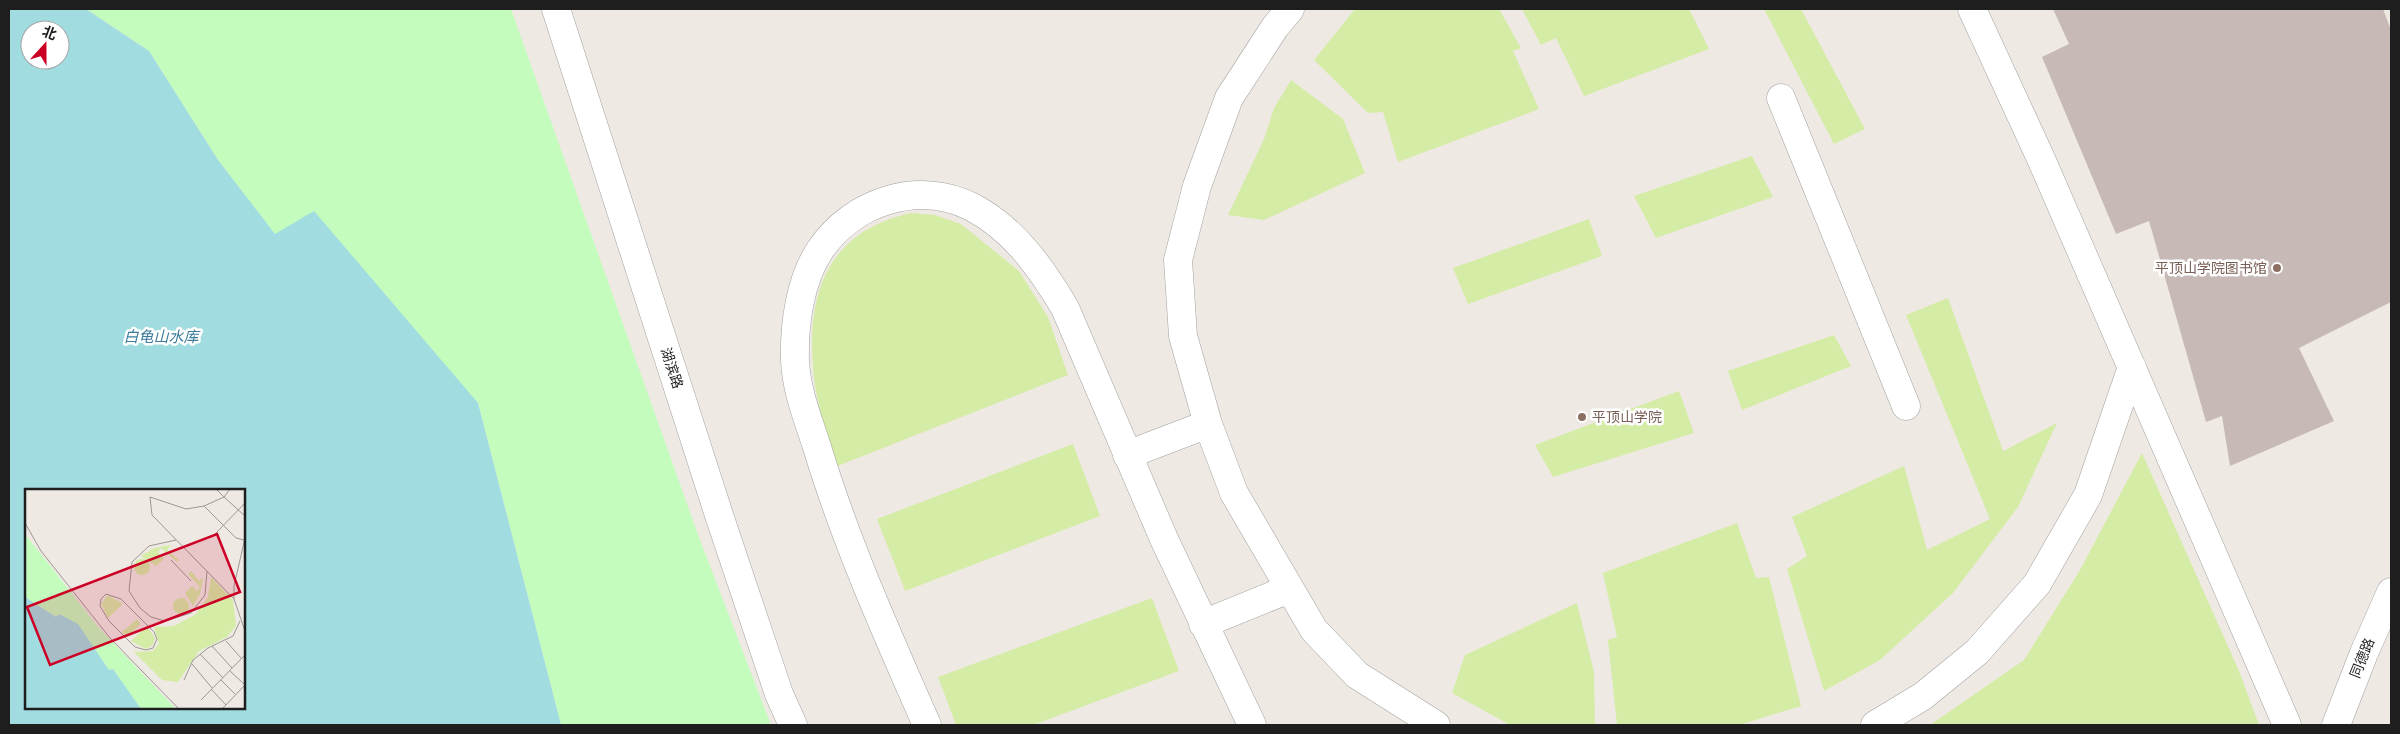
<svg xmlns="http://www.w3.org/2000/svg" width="2400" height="734" viewBox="0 0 2400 734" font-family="Overpass,'Noto Sans SC',sans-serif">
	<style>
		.grass { fill: #d5eca6 }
		.park { fill: #c4fcbe }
		.water { fill: #a1dde0; fill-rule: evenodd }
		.building { fill: #c7bab6 }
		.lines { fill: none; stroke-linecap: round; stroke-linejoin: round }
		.minor-casing { stroke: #a2a2a2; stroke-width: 29 }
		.minor { stroke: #fff; stroke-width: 28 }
		.education-dot { fill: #8d6e63; stroke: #fff; stroke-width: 2 }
		.labels { text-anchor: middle; stroke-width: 5; stroke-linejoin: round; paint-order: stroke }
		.education-label { font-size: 14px; fill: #785e54; stroke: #fff; text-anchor: end }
		.street-label { font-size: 14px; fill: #1e1e1e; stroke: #fff }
		.water-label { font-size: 15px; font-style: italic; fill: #3d7d9b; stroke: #fff }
		.inset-road { fill: none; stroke: #9b9894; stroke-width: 1 }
		.view { fill: #cc0025; fill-opacity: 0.15; stroke: #cc0025; stroke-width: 2.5 }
		.inset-edge { fill: none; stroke: #1e1e1e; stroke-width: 2.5 }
	</style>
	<rect width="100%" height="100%" fill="#efe9e3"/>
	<!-- grass -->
	<path class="grass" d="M 1355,9 L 1499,9 L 1521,48 L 1513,51 L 1539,109 L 1398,162 L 1383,112 L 1368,113 L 1314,60 Z
		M 1522,9 L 1689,9 L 1709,49 L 1584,96 L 1556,38 L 1541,45 Z
		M 1764,9 L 1801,9 L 1865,129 L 1834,144 Z
		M 1291,80 L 1343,119 L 1365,173 L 1264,220 L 1228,215 L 1264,139 L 1274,108 Z
		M 1752,156 L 1773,197 L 1656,238 L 1634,196 Z
		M 911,213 L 935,215 L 961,224 L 1019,271 L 1048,317 L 1068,375 L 835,467 C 829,440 819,412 815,385 C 804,303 821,233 911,213 Z
		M 1589,219 L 1602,256 L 1468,304 L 1453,268 Z
		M 1948,298 L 2003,451 L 2057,423 L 2018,507 L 1953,593 L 1880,660 L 1824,691 L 1787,569 L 1807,556 L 1792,517 L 1904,466 L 1927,550 L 1990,519 L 1906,315 Z
		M 1834,335 L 1851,366 L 1742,410 L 1728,371 Z
		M 1679,391 L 1694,433 L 1553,477 L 1535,445 Z
		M 1073,444 L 1100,516 L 905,591 L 877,519 Z
		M 2142,453 L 2239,671 L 2259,725 L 1930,725 L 2024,660 L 2080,570 Z
		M 1737,523 L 1756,578 L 1769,577 L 1801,706 L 1739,725 L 1617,725 L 1608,640 L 1617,637 L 1603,573 Z
		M 1152,598 L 1179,671 L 1033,725 L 956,725 L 938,677 Z
		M 1577,603 L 1594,672 L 1595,725 L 1510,725 L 1452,693 L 1465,655 Z"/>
	<!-- park -->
	<path class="park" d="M 86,9 L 511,9 L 697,532 L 771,725 L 561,725 L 478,403 L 275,235 L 218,160 L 149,51 Z"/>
	<!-- water -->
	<path class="water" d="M 9,9 L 86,9 L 149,51 L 218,160 L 275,234 L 314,211 L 478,403 L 561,725 L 9,725 ZM 30,30 L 60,30 L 60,60 L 30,60 ZM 26,490 L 244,490 L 244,708 L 26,708 Z"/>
	<!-- building -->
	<path class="building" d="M 2053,9 L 2383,9 L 2391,30 L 2391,302 L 2299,348 L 2334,421 L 2230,466 L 2222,416 L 2206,422 L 2149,221 L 2116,234 L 2042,57 L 2069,44 Z"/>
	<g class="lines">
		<defs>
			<path id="minor" d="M 556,9 L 719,515 L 779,694 L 793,725
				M 1290,9 L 1275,27 L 1229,98 L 1197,186 L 1178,260 L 1183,336 L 1208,424 L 1234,493 L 1314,630 L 1357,675 L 1436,725
				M 1972,9 L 2042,161 L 2287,725
				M 1781,98 L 1906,406
				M 1127,455 L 1208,424
				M 1203,624 L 1289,589
				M 927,725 C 887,634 846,543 817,447 C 808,419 796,390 795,360 C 794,324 800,280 820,250 C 853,201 919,180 972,207 C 1014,229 1042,269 1065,308 L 1164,539 L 1252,725
				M 1875,725 L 1923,696 L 1977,652 L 2037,584 L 2088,495 L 2132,367
				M 2336,725 L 2364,653 L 2391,592"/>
		</defs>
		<!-- minor casing -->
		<use href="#minor" class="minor-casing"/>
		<!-- minor -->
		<use href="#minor" class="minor"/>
	</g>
	<!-- markers -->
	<g class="education-dot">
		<circle cx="2277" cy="268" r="5"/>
		<circle cx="1582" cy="417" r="5"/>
	</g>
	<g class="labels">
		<!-- education labels -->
		<g class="education-label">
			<text x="2267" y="273">平顶山学院图书馆</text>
			<text x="1592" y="422" text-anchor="start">平顶山学院</text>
		</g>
		<!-- street labels -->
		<g class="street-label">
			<text transform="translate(672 368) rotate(72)" y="5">湖滨路</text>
			<text transform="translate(2362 658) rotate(-68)" y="5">同德路</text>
		</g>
		<!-- water labels -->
		<g class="water-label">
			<text x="161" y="342">白龟山水库</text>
		</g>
	</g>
	<!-- overview -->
	<g transform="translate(25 489)">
		<rect width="220" height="220" fill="#efe9e3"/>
		<path d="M 146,56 L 142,61 L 154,71 L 152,73 L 136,59 L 133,63 L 139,70 L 131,77 L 116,67 L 129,59 ZM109 78a8 8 0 1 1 16 0a8 8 0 1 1-16 0ZM 166,82 L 174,92 L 178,89 L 175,105 L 168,117 L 160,104 L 167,97 L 172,102 L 175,98 L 163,85 ZM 186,88 L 208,111 L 211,137 L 202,148 L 174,162 L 153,193 L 137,191 L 109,163 L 127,162 L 134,155 L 129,138 L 149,137 L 171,125 L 183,108 ZM 83,106 L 98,115 L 83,129 L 76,115 ZM148 117a8 8 0 1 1 16 0a8 8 0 1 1-16 0ZM 112,130 L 116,135 L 102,148 L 97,143 ZM 122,137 L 130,149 L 128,156 L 121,160 L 106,152 Z" fill="#d5eca6"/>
		<path d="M 0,45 L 74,139 L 151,220 L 116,220 L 88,180 L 84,181 L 79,173 L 31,128 L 0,108 Z" fill="#c4fcbe"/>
		<path d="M 0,108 L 31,128 L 34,125 L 53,135 L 84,181 L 88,180 L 116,220 L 0,220 Z" fill="#a1dde0"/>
		<path class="inset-road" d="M 191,0 L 199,8 L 205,0M 179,17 L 211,49 L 219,51M 0,34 L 16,62 L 85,149 L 154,220M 190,45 L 220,14M 220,49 L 209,97 L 209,110 L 220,142M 151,51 L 124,57 L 107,73 L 104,102 L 115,119 L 126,128 L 140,132 L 166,124 L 180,106 L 182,82M 146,71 L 166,92M 81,105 L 96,110 L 129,143 L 132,150 L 128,159 L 121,161 L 110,158 L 84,132 L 75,117 L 76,110 ZM 209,110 L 127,26 L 125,8 L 161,20 L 179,17 L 199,8 L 220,27M 201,152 L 216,169M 187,157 L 207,179M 175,165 L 198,189M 167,175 L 187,199M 159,191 L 168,171 L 183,159 L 208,147 L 215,132M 196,191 L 210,205M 186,200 L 201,216M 176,211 L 220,166M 197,220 L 220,196 L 205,182"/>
		<path class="view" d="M 192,45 L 215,103 L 25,176 L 2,118 Z"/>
		<rect width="220" height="220" class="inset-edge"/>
	</g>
	<!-- border -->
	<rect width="2400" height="734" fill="none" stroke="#1e1e1e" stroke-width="20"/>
	<!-- north arrow -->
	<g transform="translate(45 45) rotate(21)"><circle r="24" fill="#ffffff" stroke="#a5a5a5"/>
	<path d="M0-4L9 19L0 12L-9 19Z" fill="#cc0025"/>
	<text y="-8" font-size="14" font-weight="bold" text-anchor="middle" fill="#1e1e1e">北</text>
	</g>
</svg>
